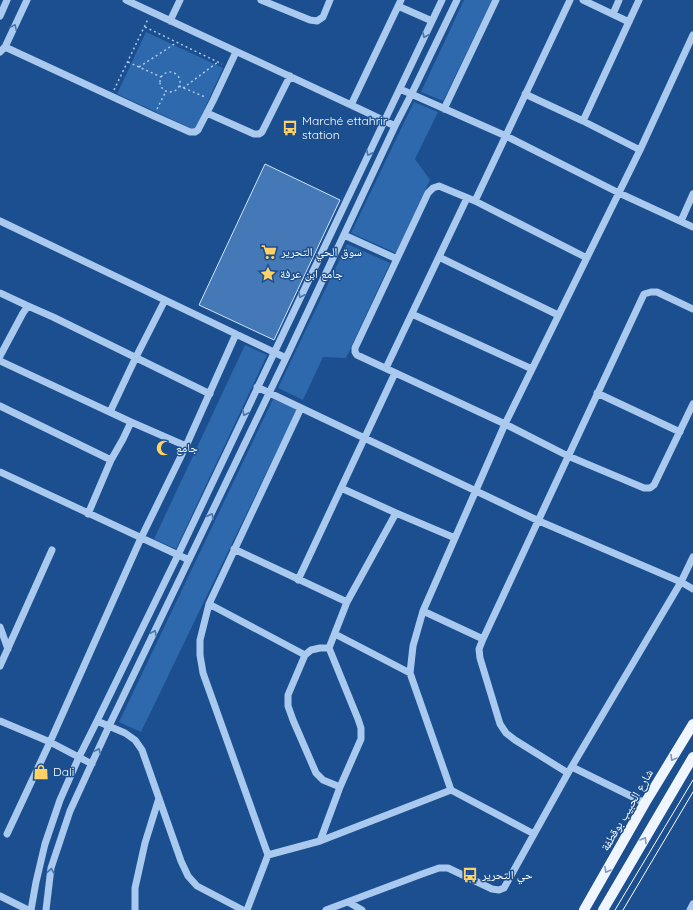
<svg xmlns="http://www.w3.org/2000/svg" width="693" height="910" viewBox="0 0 693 910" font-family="Quicksand,'Noto Naskh Arabic',sans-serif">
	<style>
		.green { fill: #2e69ad }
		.building { fill: #4478b7; stroke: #cfe3fa }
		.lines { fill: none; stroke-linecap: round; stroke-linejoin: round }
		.path { stroke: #a9c9ee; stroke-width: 1.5; stroke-dasharray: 2 3; stroke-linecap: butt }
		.minor { stroke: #a9c9ee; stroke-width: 7 }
		.major { stroke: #f0f6ff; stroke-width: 10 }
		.tram { stroke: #fff; stroke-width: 1 }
		.oneway { stroke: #4674ac }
		.oneway2 { stroke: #7b9ac1 }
		.labels { text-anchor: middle; stroke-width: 3; stroke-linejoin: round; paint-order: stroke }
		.poi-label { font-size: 12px; fill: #fff; stroke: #1b4f8f; text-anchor: start }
		.street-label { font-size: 12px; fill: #fff; stroke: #1b4f8f }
	</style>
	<rect width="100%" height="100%" fill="#1b4f8f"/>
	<!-- green -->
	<path class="green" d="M 464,0 L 492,0 L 443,101 L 421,92 Z
		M 146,32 L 223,68 L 195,130 L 117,94 Z
		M 414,102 L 438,112 L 415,159 L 430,180 L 396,253 L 351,233 Z
		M 347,244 L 390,263 L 346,358 L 323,357 L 303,400 L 278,388 Z
		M 245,345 L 267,355 L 176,549 L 154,539 Z
		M 273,399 L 297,409 L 141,732 L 119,722 Z"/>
	<!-- building -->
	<path class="building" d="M 265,164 L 340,200 L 274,340 L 199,305 Z"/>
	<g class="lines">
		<!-- path -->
		<path class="path" d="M 145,27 L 222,64
			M 128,62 L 161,77
			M 139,67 L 176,43
			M160 82a10 10 0 1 1 20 0a10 10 0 1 1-20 0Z
			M 179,86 L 205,97
			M 183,88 L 218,62
			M 114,90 L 148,19
			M 157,109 L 166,91"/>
		<!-- minor -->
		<path class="minor" d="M 126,0 L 366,112 L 395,126
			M 261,0 L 310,20 L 317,21 L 323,17 L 330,0
			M 583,0 L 629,22
			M 398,6 L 432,21
			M 613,14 L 619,0
			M 0,16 L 7,0
			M 170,21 L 180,0
			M 5,47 L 154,116 L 190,132 L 195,132 L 198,130 L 213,101 L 236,52
			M 0,52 L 5,47 L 27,0
			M 400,89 L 506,136 L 619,193 L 693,227
			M 525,94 L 583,121 L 640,150
			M 351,105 L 401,0
			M 444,109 L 496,0
			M 207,113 L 254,134 L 259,134 L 262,132 L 290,76
			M 583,121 L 639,0
			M 475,201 L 570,0
			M 0,221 L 286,358
			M 681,221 L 693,194
			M 344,235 L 397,259
			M 439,257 L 558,315
			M 587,258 L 475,201 L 439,186 L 433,188 L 428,193 L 355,348 L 355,352 L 357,355 L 505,424 L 568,456 L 644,488 L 650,488 L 654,485 L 693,404
			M 0,293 L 28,306
			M 412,314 L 532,369
			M 0,356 L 23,313 L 28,306 L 53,317 L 210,394
			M 0,361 L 131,422 L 123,439 L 111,460 L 88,514
			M 386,368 L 467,198
			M 257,387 L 539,521 L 681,582 L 693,589
			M 597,393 L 680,432
			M 0,406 L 111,460
			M 110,412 L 136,357 L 165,300
			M 131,422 L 186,446
			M 0,472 L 189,560
			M 341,488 L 396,513 L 455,538
			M 234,549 L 347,602
			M 298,580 L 395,373
			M 209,604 L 305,655
			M 423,611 L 483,639
			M 0,627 L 8,649
			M 335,634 L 410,673
			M 329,648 L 320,648 L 311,650 L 305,655 L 288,695 L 288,706 L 293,720 L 316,773 L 323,780 L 340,787
			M 0,666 L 52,550
			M 0,721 L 50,742 L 92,764
			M 97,721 L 125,733 L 135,740 L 142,750 L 181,861 L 188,876 L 197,886 L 243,910
			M 572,767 L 645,803
			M 568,773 L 515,740 L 506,733 L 500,724 L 480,658 L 479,649 L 483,639 L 644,294 L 651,292 L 657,292 L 693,309
			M 7,834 L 50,742 L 141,538 L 186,446 L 236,334
			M 534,834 L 451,790 L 410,673 L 413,646 L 423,611 L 505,424 L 640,150 L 693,35
			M 320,841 L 340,787 L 361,739 L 361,728 L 358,719 L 329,648 L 347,602 L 396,513
			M 268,855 L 320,841 L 451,790
			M 0,896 L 28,910
			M 348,902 L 362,910
			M 31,910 L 36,882 L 45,844 L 60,800 L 79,757 L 97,721 L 178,555 L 442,0
			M 46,910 L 51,868 L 70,811 L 109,726 L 286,358 L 395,126 L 412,93 L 457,0
			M 135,910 L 135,888 L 145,843 L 159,798
			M 247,910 L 268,855 L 203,673 L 200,655 L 200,640 L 209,604 L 301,408
			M 326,910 L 422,874 L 439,868 L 448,868 L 492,889 L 499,890 L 504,888 L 568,773 L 681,582 L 693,557
			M 690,910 L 693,904"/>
		<!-- major -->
		<path class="major" d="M 584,910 L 645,803 L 693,724
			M 603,910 L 693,757"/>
		<!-- tram -->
		<path class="tram" d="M 615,910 L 693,780
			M 623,910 L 693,792"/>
	</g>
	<!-- one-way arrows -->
	<defs><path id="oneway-chevron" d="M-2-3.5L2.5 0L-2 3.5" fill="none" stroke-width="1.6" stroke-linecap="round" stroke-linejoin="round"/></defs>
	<g class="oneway">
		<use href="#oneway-chevron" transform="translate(14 27) rotate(-64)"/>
		<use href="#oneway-chevron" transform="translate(425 35) rotate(115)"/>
		<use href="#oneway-chevron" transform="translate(369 153) rotate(116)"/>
		<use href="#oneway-chevron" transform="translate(301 295) rotate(116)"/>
		<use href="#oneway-chevron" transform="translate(245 413) rotate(115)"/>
		<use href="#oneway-chevron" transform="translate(211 516) rotate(-65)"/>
		<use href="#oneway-chevron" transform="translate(154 633) rotate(-64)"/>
		<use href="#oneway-chevron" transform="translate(98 751) rotate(-66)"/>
		<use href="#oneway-chevron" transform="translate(51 871) rotate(-80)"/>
	</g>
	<g class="oneway2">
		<use href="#oneway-chevron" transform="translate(673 758) rotate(121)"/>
		<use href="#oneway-chevron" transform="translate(644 840) rotate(-59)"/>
		<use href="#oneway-chevron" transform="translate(607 870) rotate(120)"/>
	</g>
	<!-- icons -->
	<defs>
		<symbol id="bus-bare" viewBox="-9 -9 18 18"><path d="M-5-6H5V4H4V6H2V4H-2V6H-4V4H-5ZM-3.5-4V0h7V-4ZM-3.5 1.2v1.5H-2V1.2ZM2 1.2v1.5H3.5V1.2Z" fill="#ffd166" stroke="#1b4f8f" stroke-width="2.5" paint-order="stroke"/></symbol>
		<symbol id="supermarket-bare" viewBox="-9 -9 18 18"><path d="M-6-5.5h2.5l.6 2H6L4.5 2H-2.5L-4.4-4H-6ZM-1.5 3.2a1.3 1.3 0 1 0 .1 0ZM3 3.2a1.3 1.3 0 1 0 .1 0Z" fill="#ffd166" stroke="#1b4f8f" stroke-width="2.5" paint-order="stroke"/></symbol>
		<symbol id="sight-bare" viewBox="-9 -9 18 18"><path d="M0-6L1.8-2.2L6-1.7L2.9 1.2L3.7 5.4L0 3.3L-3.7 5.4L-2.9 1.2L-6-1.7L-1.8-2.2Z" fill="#ffd166" stroke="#1b4f8f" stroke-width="2.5" paint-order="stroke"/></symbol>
		<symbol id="mosque-bare" viewBox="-9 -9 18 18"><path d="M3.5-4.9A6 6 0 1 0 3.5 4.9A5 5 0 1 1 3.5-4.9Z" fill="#ffd166" stroke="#1b4f8f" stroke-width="2.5" paint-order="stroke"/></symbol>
		<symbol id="shop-bare" viewBox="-9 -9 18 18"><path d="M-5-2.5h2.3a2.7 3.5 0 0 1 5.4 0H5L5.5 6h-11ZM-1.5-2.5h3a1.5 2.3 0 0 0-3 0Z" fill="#ffd166" stroke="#1b4f8f" stroke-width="2.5" paint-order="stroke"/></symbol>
	</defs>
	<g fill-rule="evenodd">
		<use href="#bus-bare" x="279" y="117" width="22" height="22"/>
		<use href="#supermarket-bare" x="258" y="241" width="22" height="22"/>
		<use href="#sight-bare" x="257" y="263" width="22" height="22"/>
		<use href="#mosque-bare" x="153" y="437" width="22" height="22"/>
		<use href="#shop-bare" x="30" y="761" width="22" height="22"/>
		<use href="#bus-bare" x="459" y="864" width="22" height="22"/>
	</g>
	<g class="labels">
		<!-- poi labels -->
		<g class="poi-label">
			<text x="302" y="125">Marché ettahrir<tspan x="302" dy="14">station</tspan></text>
			<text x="281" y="256">سوق الحي التحرير</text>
			<text x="280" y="278">جامع ابن عرفة</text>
			<text x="176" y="452">جامع</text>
			<text x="53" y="776">Dali</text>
			<text x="482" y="879">حي التحرير</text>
		</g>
		<!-- street labels -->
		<g class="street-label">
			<text transform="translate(627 810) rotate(-60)" y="4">شارع الحبيب بوقطفة</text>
		</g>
	</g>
</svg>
